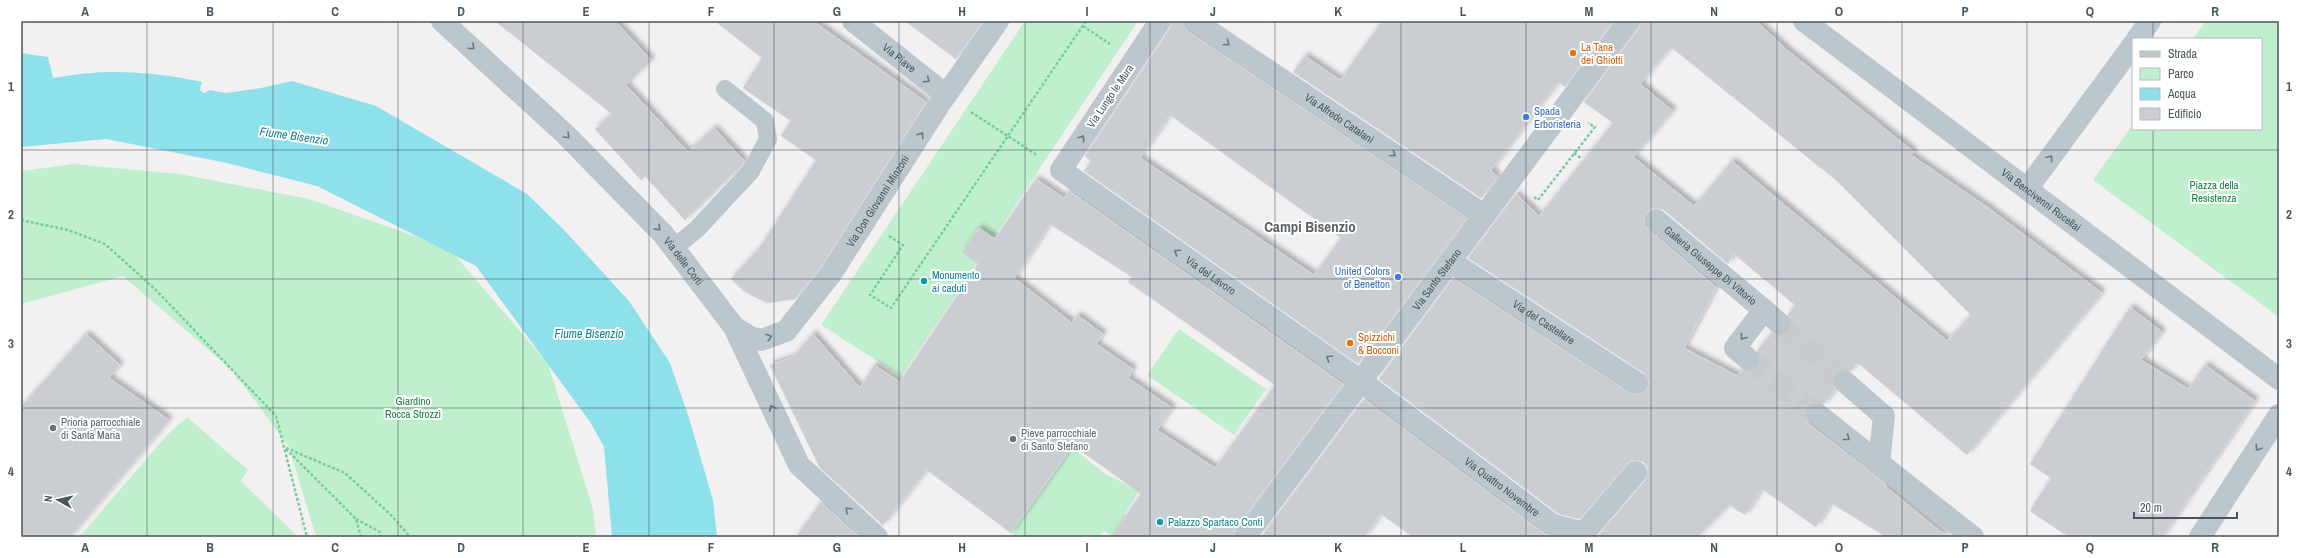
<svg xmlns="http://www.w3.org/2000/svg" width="2300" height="558" viewBox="0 0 2300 558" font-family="'Archivo Narrow',sans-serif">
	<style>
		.green { fill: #c0efce }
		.water { fill: #8ee1eb }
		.building { fill: #caced3; stroke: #d5d7dc; fill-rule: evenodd; filter: url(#shadow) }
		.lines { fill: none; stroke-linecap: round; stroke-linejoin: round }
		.street-tunnel { stroke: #c8cacc; stroke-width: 22; stroke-dasharray: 22 11; stroke-linecap: butt }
		.path { stroke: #78cd9b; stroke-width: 2.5; stroke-dasharray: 3 2; stroke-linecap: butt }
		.lane { stroke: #bcc6cd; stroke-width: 18 }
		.street { stroke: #bcc6cd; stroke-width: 22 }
		.oneway { stroke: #6b787f }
		.grid { fill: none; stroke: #48565e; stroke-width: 1; stroke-opacity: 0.55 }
		.food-dot { fill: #e8710a; stroke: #fff; stroke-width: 1.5 }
		.shop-dot { fill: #3f7fe0; stroke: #fff; stroke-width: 1.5 }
		.culture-dot { fill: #0f9aa8; stroke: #fff; stroke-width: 1.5 }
		.worship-dot { fill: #6b7280; stroke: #fff; stroke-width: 1.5 }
		.labels { text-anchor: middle; stroke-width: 4; stroke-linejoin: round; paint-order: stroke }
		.food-label { font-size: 11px; fill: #c56008; stroke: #fff; text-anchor: start }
		.street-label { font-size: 11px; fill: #48565e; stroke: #fff }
		.shop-label { font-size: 11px; fill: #366cbe; stroke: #fff; text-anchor: start }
		.park-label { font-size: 11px; fill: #188042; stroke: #fff }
		.culture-label { font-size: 11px; fill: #0d838f; stroke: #fff; text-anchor: start }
		.worship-label { font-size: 11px; fill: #5b616d; stroke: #fff; text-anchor: start }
		.water-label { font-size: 12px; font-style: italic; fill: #0f7f8c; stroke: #fff }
		.district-label { font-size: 15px; font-weight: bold; fill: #5d6265; stroke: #fff }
		.neatline { fill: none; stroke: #48565e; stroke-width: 1.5 }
		.grid-label { font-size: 13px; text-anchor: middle; font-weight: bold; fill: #48565e }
	</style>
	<defs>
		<filter id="shadow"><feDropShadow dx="3.5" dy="-3.5" stdDeviation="2" flood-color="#0004"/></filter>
	</defs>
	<rect width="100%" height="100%" fill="#f3f0f1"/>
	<!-- green -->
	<path class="green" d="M 1025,21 L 1138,21 L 901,376 L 821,325 Z
		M 2206,21 L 2279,21 L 2279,317 L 2093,180 L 2133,124 L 2133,129 L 2261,129 L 2261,39 L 2193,39 Z
		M 73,164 L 180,174 L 309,199 L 449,248 L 548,364 L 593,509 L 596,537 L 316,537 L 289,447 L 233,371 L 123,276 L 21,304 L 21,171 Z
		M 1179,329 L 1266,389 L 1234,435 L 1147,375 Z
		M 187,417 L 248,470 L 241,481 L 298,537 L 79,537 L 169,433 Z
		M 1072,447 L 1104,473 L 1139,491 L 1124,514 L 1150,533 L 1147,537 L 1113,537 L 1104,531 L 1098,537 L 1016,537 L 1011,533 Z"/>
	<!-- water -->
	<path class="water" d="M 21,53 L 48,57 L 53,78 C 104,68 152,71 202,82 L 200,90 L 204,93 L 210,90 L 226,93 L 261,88 L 292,81 L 376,106 L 527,194 L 564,230 L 629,301 L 670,363 L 689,418 L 713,500 L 717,537 L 612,537 L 604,447 L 590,422 L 476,266 L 317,186 L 227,163 L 106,139 L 21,147 Z"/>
	<!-- building -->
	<path class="building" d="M 495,21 L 615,21 L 651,60 L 626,85 L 688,152 L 714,128 L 744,161 L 742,165 L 685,220 L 645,176 L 641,180 L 595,129 L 612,114 Z
		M 715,21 L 813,21 L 926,102 L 821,267 L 795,299 L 767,303 L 745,292 L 731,279 L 760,247 L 816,160 L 781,136 L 791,121 L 743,88 L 762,58 Z
		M 905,21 L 983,21 L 956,59 Z
		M 1172,21 L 1182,21 L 1187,31 L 1467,218 L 1358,364 L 1084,171 L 1091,161 L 1085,156 L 1170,28 ZM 1170,115 L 1341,238 L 1314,275 L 1140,158 Z
		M 1382,21 L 1613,21 L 1565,87 L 1558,82 L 1491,170 L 1498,177 L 1481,198 L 1293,72 L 1305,56 L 1340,80 Z
		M 1641,21 L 1756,21 L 1787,50 L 1914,152 L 1911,155 L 1987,207 L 2102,293 L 1967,455 L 1858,363 L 1851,371 L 1841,370 L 1835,374 L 1833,380 L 1835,390 L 1824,404 L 1813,402 L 1807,407 L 1805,418 L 1809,424 L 1886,484 L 1885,486 L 1947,537 L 1886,537 L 1831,503 L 1816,527 L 1762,489 L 1745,515 L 1729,505 L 1697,537 L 1597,537 L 1646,480 L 1648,468 L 1644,462 L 1632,460 L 1627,464 L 1580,519 L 1559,514 L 1379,379 L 1453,278 L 1630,393 L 1637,395 L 1647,390 L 1649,383 L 1644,373 L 1468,258 L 1516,194 L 1539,216 L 1613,123 L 1584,102 L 1639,28 ZM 1671,47 L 1837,181 L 1971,315 L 1947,341 L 1732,161 L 1694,206 L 1633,157 L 1673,111 L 1640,84 ZM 1652,208 L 1664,210 L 1728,264 L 1734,254 L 1795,305 L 1788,314 L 1791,325 L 1789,331 L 1783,335 L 1772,333 L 1757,351 L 1760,362 L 1753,371 L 1742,369 L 1737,376 L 1684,348 L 1716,287 L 1648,229 L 1644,224 L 1644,218 L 1647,212 Z
		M 1036,179 L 1064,198 L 1069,191 L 1343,384 L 1235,530 L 1233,537 L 1111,537 L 1141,494 L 1073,445 L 1011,533 L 927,470 L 883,525 L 820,468 L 770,365 L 792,358 L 813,334 L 860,388 L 874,365 L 900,382 L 978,264 L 962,252 L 979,228 L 995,239 ZM 1050,224 L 1132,277 L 1128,282 L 1275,385 L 1215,468 L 1157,430 L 1172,408 L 1128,378 L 1133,369 L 1096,344 L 1103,334 L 1077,315 L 1072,323 L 1014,278 Z
		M 2130,307 L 2162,332 L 2141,360 L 2188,389 L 2205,365 L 2255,401 L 2162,537 L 2069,537 L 2030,511 L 2051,478 L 2030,464 Z
		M 86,334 L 120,365 L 109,378 L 169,420 L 70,537 L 21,537 L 21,407 Z
		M 1364,399 L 1546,535 L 1550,537 L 1413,537 L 1381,514 L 1364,537 L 1261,537 Z
		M 821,502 L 859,537 L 796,537 Z"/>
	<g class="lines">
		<!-- street-tunnel -->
		<path class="street-tunnel" d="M 1779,323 L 1845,382
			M 1748,359 L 1817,414"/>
		<!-- path -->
		<path class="path" d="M 1083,26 L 1110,44
			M 971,112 L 1037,155
			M 1574,153 L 1582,159
			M 1534,197 L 1538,200 L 1595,127 L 1588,123
			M 21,220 L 68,230 L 105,244 L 156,290 L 276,416 L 307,537
			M 889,236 L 903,245 L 870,295 L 891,308 L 1086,21
			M 286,448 L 345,473 L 391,515 L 410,537
			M 286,449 L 356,519 L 361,537
			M 356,519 L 380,532 L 381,537
			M 80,536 L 81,537"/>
		<!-- lane -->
		<path class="lane" d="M 674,248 L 698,228 L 751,171 L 768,139 L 765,121 L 725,89"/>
		<!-- street -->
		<g class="street">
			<path id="s1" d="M 442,21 L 566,135 L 663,234 L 734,327 L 799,465 L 877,537"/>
			<path id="s2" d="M 853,21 L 946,95"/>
			<path id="s3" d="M 1160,21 L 1061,170 L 1361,381 L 1553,525 L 1584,533 L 1636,472"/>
			<path id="s4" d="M 1194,21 L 1484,215"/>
			<path id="s5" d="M 1804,21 L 2279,379"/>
			<path d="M 2137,39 L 2150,21"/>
			<path d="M 2027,189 L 2133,45"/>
			<path id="s6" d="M 1656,220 L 1764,310"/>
			<path id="s7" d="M 1450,261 L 1637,383"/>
			<path id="s8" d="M 734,327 L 750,337 L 761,340 L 786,331 L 831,274 L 939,105 L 998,21"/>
			<path d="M 1748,359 L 1735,348 L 1764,310 L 1779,323"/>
			<path d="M 1817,414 L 1879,463 L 1884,416 L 1845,382"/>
			<path d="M 1879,463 L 1973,537"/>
			<path id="s9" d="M 1245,537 L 1629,21"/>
			<path d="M 2200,537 L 2279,415"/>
		</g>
	</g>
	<!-- one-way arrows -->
	<defs><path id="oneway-chevron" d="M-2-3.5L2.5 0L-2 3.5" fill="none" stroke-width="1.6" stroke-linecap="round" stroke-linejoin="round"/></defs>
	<g class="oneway">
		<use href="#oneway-chevron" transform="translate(1227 43) rotate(34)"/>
		<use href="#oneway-chevron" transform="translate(472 47) rotate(43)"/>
		<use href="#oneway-chevron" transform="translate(927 80) rotate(37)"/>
		<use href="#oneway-chevron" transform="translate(921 135) rotate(-57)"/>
		<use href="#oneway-chevron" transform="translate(567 136) rotate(45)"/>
		<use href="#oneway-chevron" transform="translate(1082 138) rotate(-56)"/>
		<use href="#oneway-chevron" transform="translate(1393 154) rotate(34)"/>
		<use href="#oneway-chevron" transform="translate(2050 158) rotate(-54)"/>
		<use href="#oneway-chevron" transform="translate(658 228) rotate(46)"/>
		<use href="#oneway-chevron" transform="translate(1177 252) rotate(-145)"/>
		<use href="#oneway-chevron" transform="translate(769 337) rotate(-17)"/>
		<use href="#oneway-chevron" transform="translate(1743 337) rotate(128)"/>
		<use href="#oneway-chevron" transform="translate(1329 358) rotate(-145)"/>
		<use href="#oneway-chevron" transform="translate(772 408) rotate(-115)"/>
		<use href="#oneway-chevron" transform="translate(1847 438) rotate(39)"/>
		<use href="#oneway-chevron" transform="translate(2258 448) rotate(123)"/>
		<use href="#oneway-chevron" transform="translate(848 510) rotate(-137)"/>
	</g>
	<!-- grid -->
	<path class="grid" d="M 147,21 L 147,537M 273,21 L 273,537M 398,21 L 398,537M 523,21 L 523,537M 649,21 L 649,537M 774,21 L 774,537M 899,21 L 899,537M 1025,21 L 1025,537M 1150,21 L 1150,537M 1275,21 L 1275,537M 1401,21 L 1401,537M 1526,21 L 1526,537M 1651,21 L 1651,537M 1777,21 L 1777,537M 1902,21 L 1902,537M 2027,21 L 2027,537M 2153,21 L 2153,39M 2153,129 L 2153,537M 21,150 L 2279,150M 21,279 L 2279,279M 21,408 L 2279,408"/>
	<!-- markers -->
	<g class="food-dot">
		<circle cx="1573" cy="53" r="4"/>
		<circle cx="1350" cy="343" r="4"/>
	</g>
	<g class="shop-dot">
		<circle cx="1526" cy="117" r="4"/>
		<circle cx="1398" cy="277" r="4"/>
	</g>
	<g class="culture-dot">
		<circle cx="924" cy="281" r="4"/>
		<circle cx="1160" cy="522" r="4"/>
	</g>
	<g class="worship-dot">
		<circle cx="53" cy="428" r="4"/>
		<circle cx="1013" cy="439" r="4"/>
	</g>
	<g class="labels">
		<!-- food labels -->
		<g class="food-label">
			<text x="1581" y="51">La Tana<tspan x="1581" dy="13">dei Ghiotti</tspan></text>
			<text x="1358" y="341">Spizzichi<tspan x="1358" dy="13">&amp; Bocconi</tspan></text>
		</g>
		<!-- street labels -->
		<g class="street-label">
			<text dy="4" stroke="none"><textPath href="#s2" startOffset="59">Via Piave</textPath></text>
			<text transform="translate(1110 96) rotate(-56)" y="4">Via Lungo le Mura</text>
			<text dy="4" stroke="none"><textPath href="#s4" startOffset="175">Via Alfredo Catalani</textPath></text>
			<text dy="4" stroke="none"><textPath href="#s5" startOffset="297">Via Bencivenni Rucellai</textPath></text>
			<text dy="4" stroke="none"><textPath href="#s8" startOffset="216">Via Don Giovanni Minzoni</textPath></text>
			<text dy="4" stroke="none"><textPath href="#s1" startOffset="341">Via delle Corti</textPath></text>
			<text dy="4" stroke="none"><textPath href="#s6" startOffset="71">Galleria Giuseppe Di Vittorio</textPath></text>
			<text dy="4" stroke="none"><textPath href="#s3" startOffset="362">Via del Lavoro</textPath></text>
			<text dy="4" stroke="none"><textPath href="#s9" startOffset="321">Via Santo Stefano</textPath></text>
			<text dy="4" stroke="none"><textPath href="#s7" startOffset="112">Via del Castellare</textPath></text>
			<text dy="4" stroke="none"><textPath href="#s3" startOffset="722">Via Quattro Novembre</textPath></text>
		</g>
		<!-- shop labels -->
		<g class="shop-label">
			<text x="1534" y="115">Spada<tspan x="1534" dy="13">Erboristeria</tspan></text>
			<text x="1390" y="275" text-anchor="end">United Colors<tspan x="1390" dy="13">of Benetton</tspan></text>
		</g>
		<!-- park labels -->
		<g class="park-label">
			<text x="2214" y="189">Piazza della<tspan x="2214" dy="13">Resistenza</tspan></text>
			<text x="413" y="405">Giardino<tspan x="413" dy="13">Rocca Strozzi</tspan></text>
		</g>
		<!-- culture labels -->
		<g class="culture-label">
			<text x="932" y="279">Monumento<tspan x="932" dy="13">ai caduti</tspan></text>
			<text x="1168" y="526">Palazzo Spartaco Conti</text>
		</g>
		<!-- worship labels -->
		<g class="worship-label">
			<text x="61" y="426">Prioria parrocchiale<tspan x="61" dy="13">di Santa Maria</tspan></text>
			<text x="1021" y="437">Pieve parrocchiale<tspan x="1021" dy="13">di Santo Stefano</tspan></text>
		</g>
		<!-- water labels -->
		<g class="water-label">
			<text transform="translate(294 136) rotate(8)" y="4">Fiume Bisenzio</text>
			<text x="589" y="338">Fiume Bisenzio</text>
		</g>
		<!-- district labels -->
		<g class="district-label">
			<text x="1310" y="232">Campi Bisenzio</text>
		</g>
	</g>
	<!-- border -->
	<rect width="2300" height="558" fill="none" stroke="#ffffff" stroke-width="44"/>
	<!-- legend -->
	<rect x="2132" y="38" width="130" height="92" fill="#ffffff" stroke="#b6bbbf"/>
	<rect x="2140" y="51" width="20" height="6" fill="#bcc6cd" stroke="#b6bbbf"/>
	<text x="2168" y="58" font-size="12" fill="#48565e">Strada</text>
	<rect x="2140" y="68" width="20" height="12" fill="#c0efce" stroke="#b6bbbf"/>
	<text x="2168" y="78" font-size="12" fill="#48565e">Parco</text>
	<rect x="2140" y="88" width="20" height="12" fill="#8ee1eb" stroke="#b6bbbf"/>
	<text x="2168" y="98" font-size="12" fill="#48565e">Acqua</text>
	<rect x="2140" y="108" width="20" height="12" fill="#caced3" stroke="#b6bbbf"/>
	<text x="2168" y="118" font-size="12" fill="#48565e">Edificio</text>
	<!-- north arrow -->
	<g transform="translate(58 500) rotate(278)" stroke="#ffffff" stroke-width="3" paint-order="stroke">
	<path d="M0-3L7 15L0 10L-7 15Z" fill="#48565e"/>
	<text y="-6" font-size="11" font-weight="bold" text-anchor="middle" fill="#48565e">N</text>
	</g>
	<!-- scale -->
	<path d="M2134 512v6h103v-6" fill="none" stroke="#48565e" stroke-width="2"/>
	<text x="2140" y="512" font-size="12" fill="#48565e" stroke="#ffffff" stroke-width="3" paint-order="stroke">20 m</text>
	<rect x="22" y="22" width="2256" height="514" class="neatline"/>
	<g class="grid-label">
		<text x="85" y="16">A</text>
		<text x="210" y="16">B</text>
		<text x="335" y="16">C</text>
		<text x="461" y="16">D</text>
		<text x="586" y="16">E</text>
		<text x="711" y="16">F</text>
		<text x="837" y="16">G</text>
		<text x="962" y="16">H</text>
		<text x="1087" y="16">I</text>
		<text x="1213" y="16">J</text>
		<text x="1338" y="16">K</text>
		<text x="1463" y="16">L</text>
		<text x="1589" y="16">M</text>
		<text x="1714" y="16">N</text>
		<text x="1839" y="16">O</text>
		<text x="1965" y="16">P</text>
		<text x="2090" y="16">Q</text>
		<text x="2215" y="16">R</text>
		<text x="11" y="91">1</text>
		<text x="2289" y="91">1</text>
		<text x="11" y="219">2</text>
		<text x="2289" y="219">2</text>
		<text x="11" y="348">3</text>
		<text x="2289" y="348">3</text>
		<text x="11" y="476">4</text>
		<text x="2289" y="476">4</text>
		<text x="85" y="552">A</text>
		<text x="210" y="552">B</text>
		<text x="335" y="552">C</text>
		<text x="461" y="552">D</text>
		<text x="586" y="552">E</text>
		<text x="711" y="552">F</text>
		<text x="837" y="552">G</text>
		<text x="962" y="552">H</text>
		<text x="1087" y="552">I</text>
		<text x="1213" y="552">J</text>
		<text x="1338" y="552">K</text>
		<text x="1463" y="552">L</text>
		<text x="1589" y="552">M</text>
		<text x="1714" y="552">N</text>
		<text x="1839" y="552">O</text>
		<text x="1965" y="552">P</text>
		<text x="2090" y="552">Q</text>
		<text x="2215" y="552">R</text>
	</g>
</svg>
